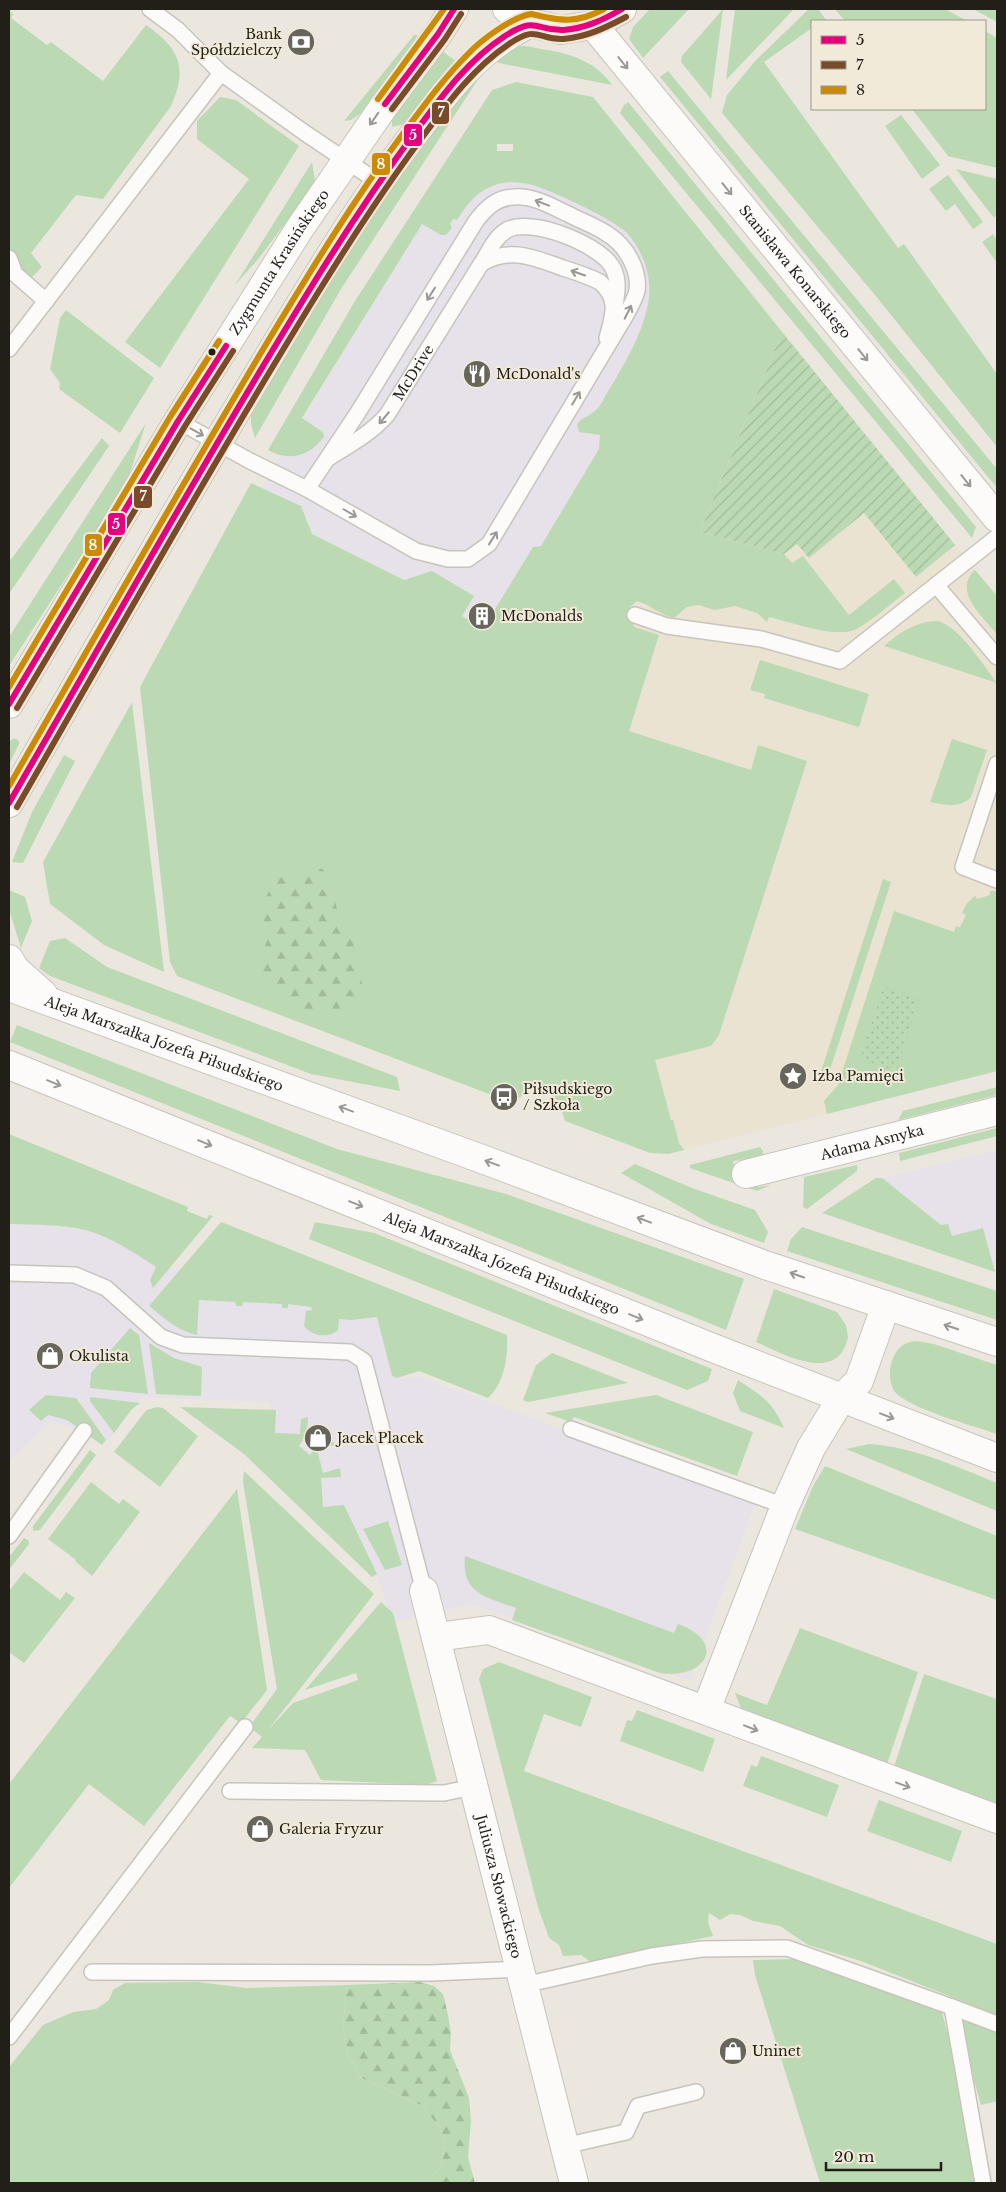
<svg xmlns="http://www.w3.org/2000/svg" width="1006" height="2192" viewBox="0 0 1006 2192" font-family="'Libre Baskerville',serif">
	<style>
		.commercial { fill: #e7e1e9 }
		.built { fill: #eae3d1 }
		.grass { fill: #bbdab3; fill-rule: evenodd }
		.forest { fill: url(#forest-firs) }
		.park { fill: url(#park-dots) }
		.garden { fill: url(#garden-furrows) }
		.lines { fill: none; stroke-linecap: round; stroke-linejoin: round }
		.lane-casing { stroke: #c7c4bc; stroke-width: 18 }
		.street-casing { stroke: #c7c4bc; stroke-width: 30 }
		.secondary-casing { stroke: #c7c4bc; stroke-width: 30 }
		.lane { stroke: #fcfbfa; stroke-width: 15 }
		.street { stroke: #fcfbfa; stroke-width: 28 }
		.secondary { stroke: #fcfbfa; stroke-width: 28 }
		.bus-1-casing { stroke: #f1ead8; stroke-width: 10 }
		.bus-2-casing { stroke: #f1ead8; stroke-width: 10 }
		.bus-3-casing { stroke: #f1ead8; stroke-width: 10 }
		.bus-1 { stroke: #e5007d; stroke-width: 6 }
		.bus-2 { stroke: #7a4b2a; stroke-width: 6 }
		.bus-3 { stroke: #cc8b05; stroke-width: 6 }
		.oneway { stroke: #999894 }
		.bus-dot { fill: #211f18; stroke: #f1ead8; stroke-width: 2 }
		.labels { text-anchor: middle; stroke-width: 4; stroke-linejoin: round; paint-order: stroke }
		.poi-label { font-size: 14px; fill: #211f18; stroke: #f1ead8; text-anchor: start }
		.street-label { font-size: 14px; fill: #211f18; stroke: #f1ead8 }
		.line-badge { stroke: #f1ead8; stroke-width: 2 }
		.badge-label { font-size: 14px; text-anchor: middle; font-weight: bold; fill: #fff }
	</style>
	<defs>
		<pattern id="forest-firs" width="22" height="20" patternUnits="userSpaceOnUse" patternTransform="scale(1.25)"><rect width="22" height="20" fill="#bbdab3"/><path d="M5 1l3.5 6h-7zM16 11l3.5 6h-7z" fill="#a0bb99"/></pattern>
		<pattern id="park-dots" width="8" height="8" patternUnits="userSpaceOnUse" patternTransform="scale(1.25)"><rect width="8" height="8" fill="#bbdab3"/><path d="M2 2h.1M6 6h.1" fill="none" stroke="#a0bb99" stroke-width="1.8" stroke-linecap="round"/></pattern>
		<pattern id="garden-furrows" width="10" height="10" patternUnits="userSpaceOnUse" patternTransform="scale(1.25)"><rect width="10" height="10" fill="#bbdab3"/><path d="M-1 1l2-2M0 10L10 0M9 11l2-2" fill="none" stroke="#a0bb99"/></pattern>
	</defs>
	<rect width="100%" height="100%" fill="#ebe7de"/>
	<!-- commercial -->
	<path class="commercial" d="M 471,153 L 739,277 L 584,695 L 228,543 L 460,159 Z
		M 997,1150 L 997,1273 L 950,1256 L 882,1178 Z
		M 9,1224 L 60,1226 L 87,1230 L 125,1246 L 157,1267 L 180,1270 L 306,1305 L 312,1307 L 312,1310 L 306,1311 L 304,1326 L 338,1330 L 338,1319 L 351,1320 L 377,1316 L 392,1376 L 397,1378 L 421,1377 L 756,1501 L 690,1680 L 472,1604 L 393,1622 L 375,1571 L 306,1513 L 269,1435 L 271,1402 L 142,1397 L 108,1440 L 50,1421 L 9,1461 Z"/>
	<!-- built -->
	<path class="built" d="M 739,277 L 997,596 L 997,1071 L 668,1154 L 656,1114 L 613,608 Z"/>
	<!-- grass -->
	<path class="grass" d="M 650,9 L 689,9 L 643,58 L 629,39 L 633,27 Z
		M 723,9 L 711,99 L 681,62 L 682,56 Z
		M 735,9 L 794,9 L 726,80 Z
		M 809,9 L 818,9 L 827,21 L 812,21 L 812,28 L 764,62 L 898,248 L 904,244 L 997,374 L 997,447 L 875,295 L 722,113 L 727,95 L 756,60 Z
		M 835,9 L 945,9 L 967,21 L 845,21 Z
		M 973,9 L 997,9 L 997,22 Z
		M 9,10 L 13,14 L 11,18 L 47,45 L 51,42 L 103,81 L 146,25 C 180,49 188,67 171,106 L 103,199 L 76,195 L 31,253 L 42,267 L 31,278 L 23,275 L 9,248 Z
		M 985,31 L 997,38 L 997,168 L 948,156 L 912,109 L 985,109 Z
		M 414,35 L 417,35 L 417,37 L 360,114 L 351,120 L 344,121 Z
		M 523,46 C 531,46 539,49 547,50 C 573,54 597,63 612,85 L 499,63 L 493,59 L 515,47 Z
		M 442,51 L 457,62 L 404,124 L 392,127 L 392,116 Z
		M 668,71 L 997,469 L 997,488 L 660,77 Z
		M 473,75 L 477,81 L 341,289 L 255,438 L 251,424 L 251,410 L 358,230 Z
		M 516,82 L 593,97 L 782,332 L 700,532 L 784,554 L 792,563 L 803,556 L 849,615 L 894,579 L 905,593 C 892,603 868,624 854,630 C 834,638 790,622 769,617 L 767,622 L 757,613 L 735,606 L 715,610 L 698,605 L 687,607 L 674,618 C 660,615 651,605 637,601 L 630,607 L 634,627 L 659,635 L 629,731 L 751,770 L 758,745 L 807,761 L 719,1035 L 711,1046 L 655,1060 L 671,1120 L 673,1120 L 679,1143 L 684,1150 L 668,1154 L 650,1153 L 565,1121 C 558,1097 557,1096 534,1088 L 526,1091 L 520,1098 L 493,1088 L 489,1094 L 177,976 L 170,962 L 140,687 L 251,483 L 301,506 L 312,534 L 404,580 L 432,571 L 474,596 L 462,616 L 483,629 L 533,547 L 541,546 L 599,449 L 600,435 L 579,432 L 577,425 C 581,417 591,416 597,409 C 602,404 605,396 609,390 C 625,363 642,335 648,304 C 653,279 644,252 627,233 C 615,220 547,188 529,184 C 518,182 506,181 495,185 C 477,191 467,204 457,220 L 453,219 L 450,224 L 452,228 L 446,235 L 441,235 L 422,224 L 302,418 L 323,432 L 324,437 C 310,456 288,462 268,450 L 355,301 L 492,90 ZM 497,144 L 513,144 L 513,151 L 497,151 Z
		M 220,97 L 236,100 L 299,146 L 160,368 L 125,342 L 249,179 L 197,139 L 197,121 Z
		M 628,102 L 976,527 L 972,538 L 620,113 L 624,105 Z
		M 901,115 L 940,165 L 922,179 L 885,126 Z
		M 312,162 L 315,180 L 303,200 L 259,258 L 235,285 Z
		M 956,169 L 997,179 L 997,213 L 994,218 Z
		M 948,175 L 983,222 L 973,229 L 955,204 L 946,211 L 929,189 Z
		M 993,234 L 997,240 L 997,263 L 982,242 Z
		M 66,310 L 154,378 L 120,433 L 59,389 L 60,383 L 50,369 L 60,318 Z
		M 146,423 L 126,485 L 9,666 L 9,637 Z
		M 102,438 L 109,446 L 9,594 L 9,562 Z
		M 975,570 L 997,596 L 997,634 C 983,617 952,591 975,570 Z
		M 938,621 C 960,627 983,665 997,683 L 884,646 C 900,632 917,621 938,621 Z
		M 760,660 L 869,694 L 859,727 L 764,698 L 765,694 L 750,690 Z
		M 132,702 L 164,972 L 104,945 L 50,904 L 43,862 Z
		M 14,738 L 19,741 L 19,744 L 9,765 L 9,742 Z
		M 952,739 L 987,750 L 971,797 C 959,809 945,805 930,802 Z
		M 64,755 L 75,761 L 23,863 L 12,862 L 32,812 Z
		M 883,879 L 891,882 L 830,1070 L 823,1083 L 817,1084 Z
		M 9,890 L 25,897 L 32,921 L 21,948 L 9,909 Z
		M 990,891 L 997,891 L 997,1071 L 827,1114 L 824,1101 L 838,1085 L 894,911 L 954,932 L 956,926 L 960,927 L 966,915 L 962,913 L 967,903 L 975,896 L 977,899 L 990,895 Z
		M 65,938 L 107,967 L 397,1077 L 400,1091 L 311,1074 L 50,976 L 39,968 L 50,941 Z
		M 17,1025 L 337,1149 L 506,1194 L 744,1279 L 726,1330 L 10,1042 Z
		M 997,1087 L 997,1095 L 898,1120 L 903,1111 Z
		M 997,1128 L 997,1136 L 900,1161 L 899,1153 Z
		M 9,1134 L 188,1207 L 187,1211 L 207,1219 L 209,1215 L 213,1216 L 153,1288 L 150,1280 L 156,1267 C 135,1253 111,1237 85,1230 C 60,1224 34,1225 9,1224 Z
		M 760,1147 L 763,1151 L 762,1156 L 733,1161 L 738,1179 L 759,1187 L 771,1185 L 757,1191 L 690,1168 L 690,1165 Z
		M 635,1164 L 692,1188 L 755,1210 L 768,1232 L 764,1243 L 711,1224 L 621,1173 Z
		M 857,1165 L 857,1171 L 807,1209 L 803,1207 L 804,1177 Z
		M 876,1178 L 882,1178 L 941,1225 L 948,1224 L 952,1236 L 983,1228 L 995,1272 L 822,1213 Z
		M 221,1222 L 507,1335 C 508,1356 505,1383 488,1398 L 419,1371 L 397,1378 L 392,1376 L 377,1317 L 351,1320 L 339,1319 L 338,1330 C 328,1339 312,1336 304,1326 L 306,1311 L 312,1310 L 311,1307 L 288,1304 L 288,1308 L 282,1308 L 282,1304 L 243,1302 L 242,1306 L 236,1306 L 235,1302 L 199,1300 L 197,1335 C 178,1331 164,1318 149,1306 Z
		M 315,1222 L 374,1233 L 712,1369 L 708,1381 L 687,1390 L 309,1239 Z
		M 802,1227 L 997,1291 L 997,1320 L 787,1251 L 791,1239 Z
		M 774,1289 L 837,1312 L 846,1325 L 848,1337 C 838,1386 782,1353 756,1342 Z
		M 130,1328 L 139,1335 L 148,1394 L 90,1388 L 91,1373 Z
		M 917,1341 L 934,1344 L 997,1365 L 997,1434 C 974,1426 907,1408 894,1391 C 889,1382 889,1370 892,1361 C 896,1348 904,1342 917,1341 Z
		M 149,1343 L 174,1358 L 202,1367 L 201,1396 L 156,1394 Z
		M 552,1353 L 628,1383 L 528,1402 L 523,1400 L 536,1365 Z
		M 738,1380 C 762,1396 772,1401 784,1428 L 740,1411 L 733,1393 Z
		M 46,1395 L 76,1398 L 106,1440 L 102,1445 L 67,1420 L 48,1415 L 41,1421 L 29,1410 Z
		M 656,1395 L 753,1432 L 737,1476 L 574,1417 L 571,1422 L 545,1413 Z
		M 90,1397 L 140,1403 L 131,1410 L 114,1433 L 90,1401 Z
		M 157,1407 L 163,1408 L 198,1436 L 160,1487 L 114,1452 L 144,1413 L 147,1410 Z
		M 180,1407 L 276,1410 L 275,1433 L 300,1434 L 301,1419 L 308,1417 L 307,1431 L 299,1446 L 310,1455 L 317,1445 L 334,1442 L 335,1445 L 317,1450 L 323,1473 L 340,1468 L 341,1477 L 321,1478 L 323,1507 L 344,1505 L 377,1574 L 372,1577 L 244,1454 Z
		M 869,1444 C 914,1447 955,1466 997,1483 L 997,1511 L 846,1449 Z
		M 90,1450 L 96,1455 L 40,1530 L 33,1531 L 33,1526 Z
		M 825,1466 L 997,1536 L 997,1600 L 795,1529 L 813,1486 Z
		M 244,1471 L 374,1594 L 268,1730 L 293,1703 L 358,1680 L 356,1673 L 305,1690 L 381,1602 L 393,1613 L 437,1781 L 426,1785 L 321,1780 L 305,1750 L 252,1748 L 262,1737 L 249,1727 L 277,1689 L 243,1482 Z
		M 91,1482 L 119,1504 L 123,1499 L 140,1512 L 92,1576 L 75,1561 L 76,1560 L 48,1539 Z
		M 237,1489 L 267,1690 L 241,1723 L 230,1716 L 144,1826 L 89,1784 L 9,1888 L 9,1784 Z
		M 388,1521 L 402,1565 L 385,1570 L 363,1529 Z
		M 24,1538 L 28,1540 L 29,1544 L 9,1570 L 9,1557 Z
		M 465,1556 L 674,1633 L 678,1624 C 728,1642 706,1680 660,1673 L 512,1620 L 516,1608 C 486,1597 461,1594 465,1556 Z
		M 24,1572 L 60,1600 L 66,1592 L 75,1598 L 24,1663 L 9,1652 L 9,1591 Z
		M 800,1628 L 918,1672 L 886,1767 L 741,1709 L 735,1693 L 767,1705 Z
		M 499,1662 L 592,1697 L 581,1727 L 544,1714 L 524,1771 L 997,1944 L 997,2015 L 861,1961 L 808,1945 L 780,1926 L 753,1921 L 740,1915 L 730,1914 L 720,1920 L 709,1913 L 708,1922 L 713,1936 L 591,1962 L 581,1955 L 563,1956 L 559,1945 L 549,1938 L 538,1907 L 479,1679 L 483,1669 Z
		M 924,1674 L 997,1699 L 997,1806 L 893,1770 Z
		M 637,1710 L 715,1739 L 703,1772 L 620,1741 L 627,1720 L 632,1721 Z
		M 761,1756 L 839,1785 L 827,1817 L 743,1786 L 751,1765 L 757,1767 Z
		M 879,1800 L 962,1831 L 951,1862 L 867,1831 Z
		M 796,1959 L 941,2009 L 988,2183 L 820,2183 L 755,1975 L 753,1960 Z
		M 198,1982 L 246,1988 L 347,1985 L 343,2025 L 348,2056 L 361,2078 L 423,2106 L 439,2127 L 445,2144 L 442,2165 L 430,2180 L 424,2183 L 9,2183 L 9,2067 L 43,2025 L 73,2012 L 96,2009 L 109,2000 L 113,1990 L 125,1983 Z
		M 956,2016 L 997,2030 L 997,2101 L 981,2105 Z"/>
	<!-- forest -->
	<path class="forest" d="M 311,868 L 323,869 L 331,884 L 337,909 L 351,932 L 363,987 L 355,1010 L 346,1015 L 302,1012 L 270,992 L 255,971 L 268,938 L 261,911 L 273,880 Z
		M 420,1982 L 434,1986 L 443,1994 L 448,2015 L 451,2033 L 450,2050 L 469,2098 L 471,2120 L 468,2157 L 475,2183 L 424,2183 L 430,2180 L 442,2165 L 445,2144 L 439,2127 L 423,2106 L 361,2078 L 348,2056 L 343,2025 L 347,1985 Z"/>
	<!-- park -->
	<path class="park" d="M 884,987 L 920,999 L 896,1071 L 860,1059 Z"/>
	<!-- garden -->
	<path class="garden" d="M 782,332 L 955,545 L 916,577 L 864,513 L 809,558 L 797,544 L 784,554 L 700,532 Z"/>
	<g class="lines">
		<defs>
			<g id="lane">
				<path d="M 150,9 L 178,30 L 221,73 L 305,133 L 378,182"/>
				<path d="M 9,258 L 15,274 L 46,301"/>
				<path d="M 482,263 C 489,251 495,237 507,230 C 532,217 597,244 611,265 C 620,278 617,292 615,306"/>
				<path d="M 9,349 L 221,73"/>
				<path d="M 178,421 L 250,461 L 307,489 L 416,551 L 448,559 L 468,559 L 489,544 L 626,315 C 630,307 635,299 637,291 C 640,270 626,246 609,235 C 596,226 581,221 568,214 C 551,206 532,195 513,197 C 496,198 486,208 476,221 L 357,414 L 307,489"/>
				<path id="s1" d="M 330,457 C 351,444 370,434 387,415 L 481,264 C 509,246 535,258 563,268 C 576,272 588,276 600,282 C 620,300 613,315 607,338"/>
				<path d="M 936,585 L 997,657"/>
				<path d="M 635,615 L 667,626 L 761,639 L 840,661 L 997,537"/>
				<path d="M 997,764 L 963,867 L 997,880"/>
				<path d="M 9,1273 L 75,1275 L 106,1288 L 161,1337 L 183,1345 L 350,1352 L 364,1361 L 424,1591"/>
				<path d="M 571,1429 L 785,1506"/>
				<path d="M 9,1536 L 84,1431"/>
				<path d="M 230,1791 L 444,1793 L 473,1787"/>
				<path d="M 92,1972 L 431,1973 L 520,1969"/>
				<path d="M 524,1985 L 652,1956 L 702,1949 L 787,1948 L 952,2007 L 983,2183"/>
				<path d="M 952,2007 L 997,2024"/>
				<path d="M 9,2037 L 245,1727"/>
				<path d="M 564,2146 L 626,2132 L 638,2106 L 696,2092"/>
			</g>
			<g id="street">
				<path id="s2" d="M 593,25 L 997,518"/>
				<path id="s3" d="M 746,1174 L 997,1111"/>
				<path id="s4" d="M 424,1591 L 574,2183"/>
				<path d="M 437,1637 L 489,1630 L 997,1819"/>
				<path d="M 706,1710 L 785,1506 L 811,1448 L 841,1399"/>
			</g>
			<g id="secondary">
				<path d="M 507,9 L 530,23 L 561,30 L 593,25 L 622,9"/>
				<path id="s5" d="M 9,704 L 178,421 L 300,228 L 384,106 L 438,34 L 454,9"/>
				<path d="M 9,803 C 93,658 175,512 262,368 C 308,291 354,213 409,141 C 445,93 474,51 530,23"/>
				<path d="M 9,959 L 16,970 L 43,994"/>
				<path id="s6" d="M 9,987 L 482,1159 L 765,1265 L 997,1342"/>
				<path id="s7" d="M 9,1065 L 713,1348 L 997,1458"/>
				<path d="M 841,1399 L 859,1381 L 886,1305"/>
			</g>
		</defs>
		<!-- lane casing -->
		<use href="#lane" class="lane-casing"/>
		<!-- street casing -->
		<use href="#street" class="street-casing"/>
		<!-- secondary casing -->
		<use href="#secondary" class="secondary-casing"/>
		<!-- lane -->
		<use href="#lane" class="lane"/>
		<!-- street -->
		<use href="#street" class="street"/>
		<!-- secondary -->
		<use href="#secondary" class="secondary"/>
		<defs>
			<path id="bus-1" d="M 385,104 L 438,34 L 454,9
				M 9,704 L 178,421 L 226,346
				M 9,803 C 107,634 203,463 305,297 C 340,240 376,185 416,131 C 442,96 468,60 505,36 C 537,15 535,31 564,30 C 586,28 603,20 622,9"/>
			<path id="bus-2" d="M 392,109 L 445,39 L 461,14
				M 17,708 L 185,426 L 233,351
				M 17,807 C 115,637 211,466 314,299 C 348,244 383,190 421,139 C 447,104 473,68 509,44 C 538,24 537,40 563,39 C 587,37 605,28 626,17"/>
			<path id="bus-3" d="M 378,99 L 444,9
				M 9,687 L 170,417 L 219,341
				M 9,786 C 95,637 180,488 268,341 C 311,270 353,201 402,135 C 423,107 443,79 468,54 C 481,40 512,17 531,14 C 561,21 576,24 604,9"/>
		</defs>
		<!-- bus-1 casing -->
		<use href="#bus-1" class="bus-1-casing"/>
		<!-- bus-2 casing -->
		<use href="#bus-2" class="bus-2-casing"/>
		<!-- bus-3 casing -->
		<use href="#bus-3" class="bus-3-casing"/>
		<!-- bus-1 -->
		<use href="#bus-1" class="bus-1"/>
		<!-- bus-2 -->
		<use href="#bus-2" class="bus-2"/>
		<!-- bus-3 -->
		<use href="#bus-3" class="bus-3"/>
	</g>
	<!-- one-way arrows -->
	<defs><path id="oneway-shaft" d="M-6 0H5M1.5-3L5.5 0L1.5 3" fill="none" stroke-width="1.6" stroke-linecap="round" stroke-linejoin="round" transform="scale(1.25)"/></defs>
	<g class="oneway">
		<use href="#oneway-shaft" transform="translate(623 63) rotate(51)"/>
		<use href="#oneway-shaft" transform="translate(374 119) rotate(125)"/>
		<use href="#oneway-shaft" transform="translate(727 189) rotate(51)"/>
		<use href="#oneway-shaft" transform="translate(542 203) rotate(-159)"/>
		<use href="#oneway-shaft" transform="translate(578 273) rotate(-161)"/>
		<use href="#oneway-shaft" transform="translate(431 294) rotate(122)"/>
		<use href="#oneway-shaft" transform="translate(628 312) rotate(-63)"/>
		<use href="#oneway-shaft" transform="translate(863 355) rotate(51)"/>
		<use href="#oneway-shaft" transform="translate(576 398) rotate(-59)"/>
		<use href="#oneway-shaft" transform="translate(384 418) rotate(130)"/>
		<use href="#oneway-shaft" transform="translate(197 432) rotate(29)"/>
		<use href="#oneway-shaft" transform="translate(966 481) rotate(51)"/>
		<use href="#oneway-shaft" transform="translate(350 513) rotate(30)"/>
		<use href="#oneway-shaft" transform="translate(493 538) rotate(-58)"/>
		<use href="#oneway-shaft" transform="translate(54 1083) rotate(22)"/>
		<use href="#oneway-shaft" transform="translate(346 1109) rotate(-160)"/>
		<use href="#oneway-shaft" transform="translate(205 1143) rotate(22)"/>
		<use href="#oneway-shaft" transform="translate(492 1163) rotate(-160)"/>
		<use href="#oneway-shaft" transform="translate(356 1204) rotate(22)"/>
		<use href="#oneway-shaft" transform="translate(644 1220) rotate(-159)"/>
		<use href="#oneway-shaft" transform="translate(797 1275) rotate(-161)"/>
		<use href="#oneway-shaft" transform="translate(636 1317) rotate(22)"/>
		<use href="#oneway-shaft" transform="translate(951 1327) rotate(-162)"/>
		<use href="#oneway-shaft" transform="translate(887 1416) rotate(21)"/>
		<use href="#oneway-shaft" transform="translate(751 1728) rotate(21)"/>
		<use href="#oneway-shaft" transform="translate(903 1785) rotate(20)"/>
	</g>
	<!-- icons -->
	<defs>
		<symbol id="bank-disc" viewBox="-11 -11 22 22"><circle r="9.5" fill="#68655d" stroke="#f1ead8"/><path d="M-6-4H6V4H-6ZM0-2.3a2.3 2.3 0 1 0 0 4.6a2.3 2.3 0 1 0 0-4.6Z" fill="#fff"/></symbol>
		<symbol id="restaurant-disc" viewBox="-11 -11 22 22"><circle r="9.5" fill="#68655d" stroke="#f1ead8"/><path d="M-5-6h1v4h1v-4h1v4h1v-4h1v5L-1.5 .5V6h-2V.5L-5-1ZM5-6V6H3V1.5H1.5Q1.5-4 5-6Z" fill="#fff"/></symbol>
		<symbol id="building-disc" viewBox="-11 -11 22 22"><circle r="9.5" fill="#68655d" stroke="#f1ead8"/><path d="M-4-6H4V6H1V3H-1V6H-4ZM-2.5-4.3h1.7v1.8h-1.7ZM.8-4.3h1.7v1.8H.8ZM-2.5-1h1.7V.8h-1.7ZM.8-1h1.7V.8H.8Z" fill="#fff"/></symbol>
		<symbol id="sight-disc" viewBox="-11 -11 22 22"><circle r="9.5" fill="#68655d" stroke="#f1ead8"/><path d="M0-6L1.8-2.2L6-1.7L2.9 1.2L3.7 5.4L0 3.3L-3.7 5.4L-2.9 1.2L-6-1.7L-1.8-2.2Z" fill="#fff"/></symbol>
		<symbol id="bus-disc" viewBox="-11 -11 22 22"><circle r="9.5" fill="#68655d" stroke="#f1ead8"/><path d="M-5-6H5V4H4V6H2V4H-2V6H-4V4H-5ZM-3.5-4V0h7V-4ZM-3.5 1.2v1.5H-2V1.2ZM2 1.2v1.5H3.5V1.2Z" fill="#fff"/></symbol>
		<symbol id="shop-disc" viewBox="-11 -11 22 22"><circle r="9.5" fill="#68655d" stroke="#f1ead8"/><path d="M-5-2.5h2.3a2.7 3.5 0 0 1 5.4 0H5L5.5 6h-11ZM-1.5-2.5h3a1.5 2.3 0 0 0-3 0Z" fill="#fff"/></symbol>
	</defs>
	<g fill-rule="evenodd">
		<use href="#bank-disc" x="285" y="26" width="32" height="32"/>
		<use href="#restaurant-disc" x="461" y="358" width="32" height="32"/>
		<use href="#building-disc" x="466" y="600" width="32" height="32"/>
		<use href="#sight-disc" x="777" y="1060" width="32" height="32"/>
		<use href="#bus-disc" x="488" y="1081" width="32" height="32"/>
		<use href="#shop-disc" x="34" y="1340" width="32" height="32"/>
		<use href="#shop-disc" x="302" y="1422" width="32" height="32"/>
		<use href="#shop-disc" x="244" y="1813" width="32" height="32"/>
		<use href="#shop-disc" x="717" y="2035" width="32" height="32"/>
	</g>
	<!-- markers -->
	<circle class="bus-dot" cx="212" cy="352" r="4.5"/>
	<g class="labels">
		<!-- poi labels -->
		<g class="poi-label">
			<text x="282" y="39" text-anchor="end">Bank<tspan x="282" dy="16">Spółdzielczy</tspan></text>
			<text x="496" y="379">McDonald's</text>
			<text x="501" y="621">McDonalds</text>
			<text x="812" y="1081">Izba Pamięci</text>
			<text x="523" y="1094">Piłsudskiego<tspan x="523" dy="16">/ Szkoła</tspan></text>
			<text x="69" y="1361">Okulista</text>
			<text x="337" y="1443">Jacek Placek</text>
			<text x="279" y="1834">Galeria Fryzur</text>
			<text x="752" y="2056">Uninet</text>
		</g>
		<!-- street labels -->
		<g class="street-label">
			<text dy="5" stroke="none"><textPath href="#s5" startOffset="518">Zygmunta Krasińskiego</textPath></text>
			<text dy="5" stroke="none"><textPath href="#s2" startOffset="319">Stanisława Konarskiego</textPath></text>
			<text dy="5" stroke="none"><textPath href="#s1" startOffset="121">McDrive</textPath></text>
			<text dy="5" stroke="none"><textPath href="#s6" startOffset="165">Aleja Marszałka Józefa Piłsudskiego</textPath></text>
			<text dy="5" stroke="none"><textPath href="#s3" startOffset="130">Adama Asnyka</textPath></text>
			<text dy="5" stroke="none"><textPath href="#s7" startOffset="531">Aleja Marszałka Józefa Piłsudskiego</textPath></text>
			<text dy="5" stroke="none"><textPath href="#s4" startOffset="305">Juliusza Słowackiego</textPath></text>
		</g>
	</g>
	<g class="line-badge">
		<rect x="431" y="101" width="19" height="24" rx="5" fill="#7a4b2a"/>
		<rect x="403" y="123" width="20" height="24" rx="5" fill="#e5007d"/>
		<rect x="371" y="152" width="20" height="24" rx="5" fill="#cc8b05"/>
		<rect x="133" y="485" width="20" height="24" rx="5" fill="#7a4b2a"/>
		<rect x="107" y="512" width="19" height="24" rx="5" fill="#e5007d"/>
		<rect x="84" y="533" width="19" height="24" rx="5" fill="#cc8b05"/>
	</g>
	<g class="badge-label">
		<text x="441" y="117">7</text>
		<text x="413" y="140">5</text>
		<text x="381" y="169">8</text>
		<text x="143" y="501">7</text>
		<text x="116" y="529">5</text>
		<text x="93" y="550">8</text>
	</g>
	<!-- border -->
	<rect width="1006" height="2192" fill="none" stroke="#211f18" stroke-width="20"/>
	<!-- legend -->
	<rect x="811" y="20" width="175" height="90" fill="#f1ead8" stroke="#9e998b"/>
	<rect x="821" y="36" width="25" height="8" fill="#e5007d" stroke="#9e998b"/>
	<text x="856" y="45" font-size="15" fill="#211f18">5</text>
	<rect x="821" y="61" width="25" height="8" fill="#7a4b2a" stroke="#9e998b"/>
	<text x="856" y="70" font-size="15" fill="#211f18">7</text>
	<rect x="821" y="86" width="25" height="8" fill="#cc8b05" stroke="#9e998b"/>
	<text x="856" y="95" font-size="15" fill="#211f18">8</text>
	<!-- scale -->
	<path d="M826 2162v8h115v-8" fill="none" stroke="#211f18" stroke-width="2.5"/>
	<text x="834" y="2162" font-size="15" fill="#211f18" stroke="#f1ead8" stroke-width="4" paint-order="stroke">20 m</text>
</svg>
